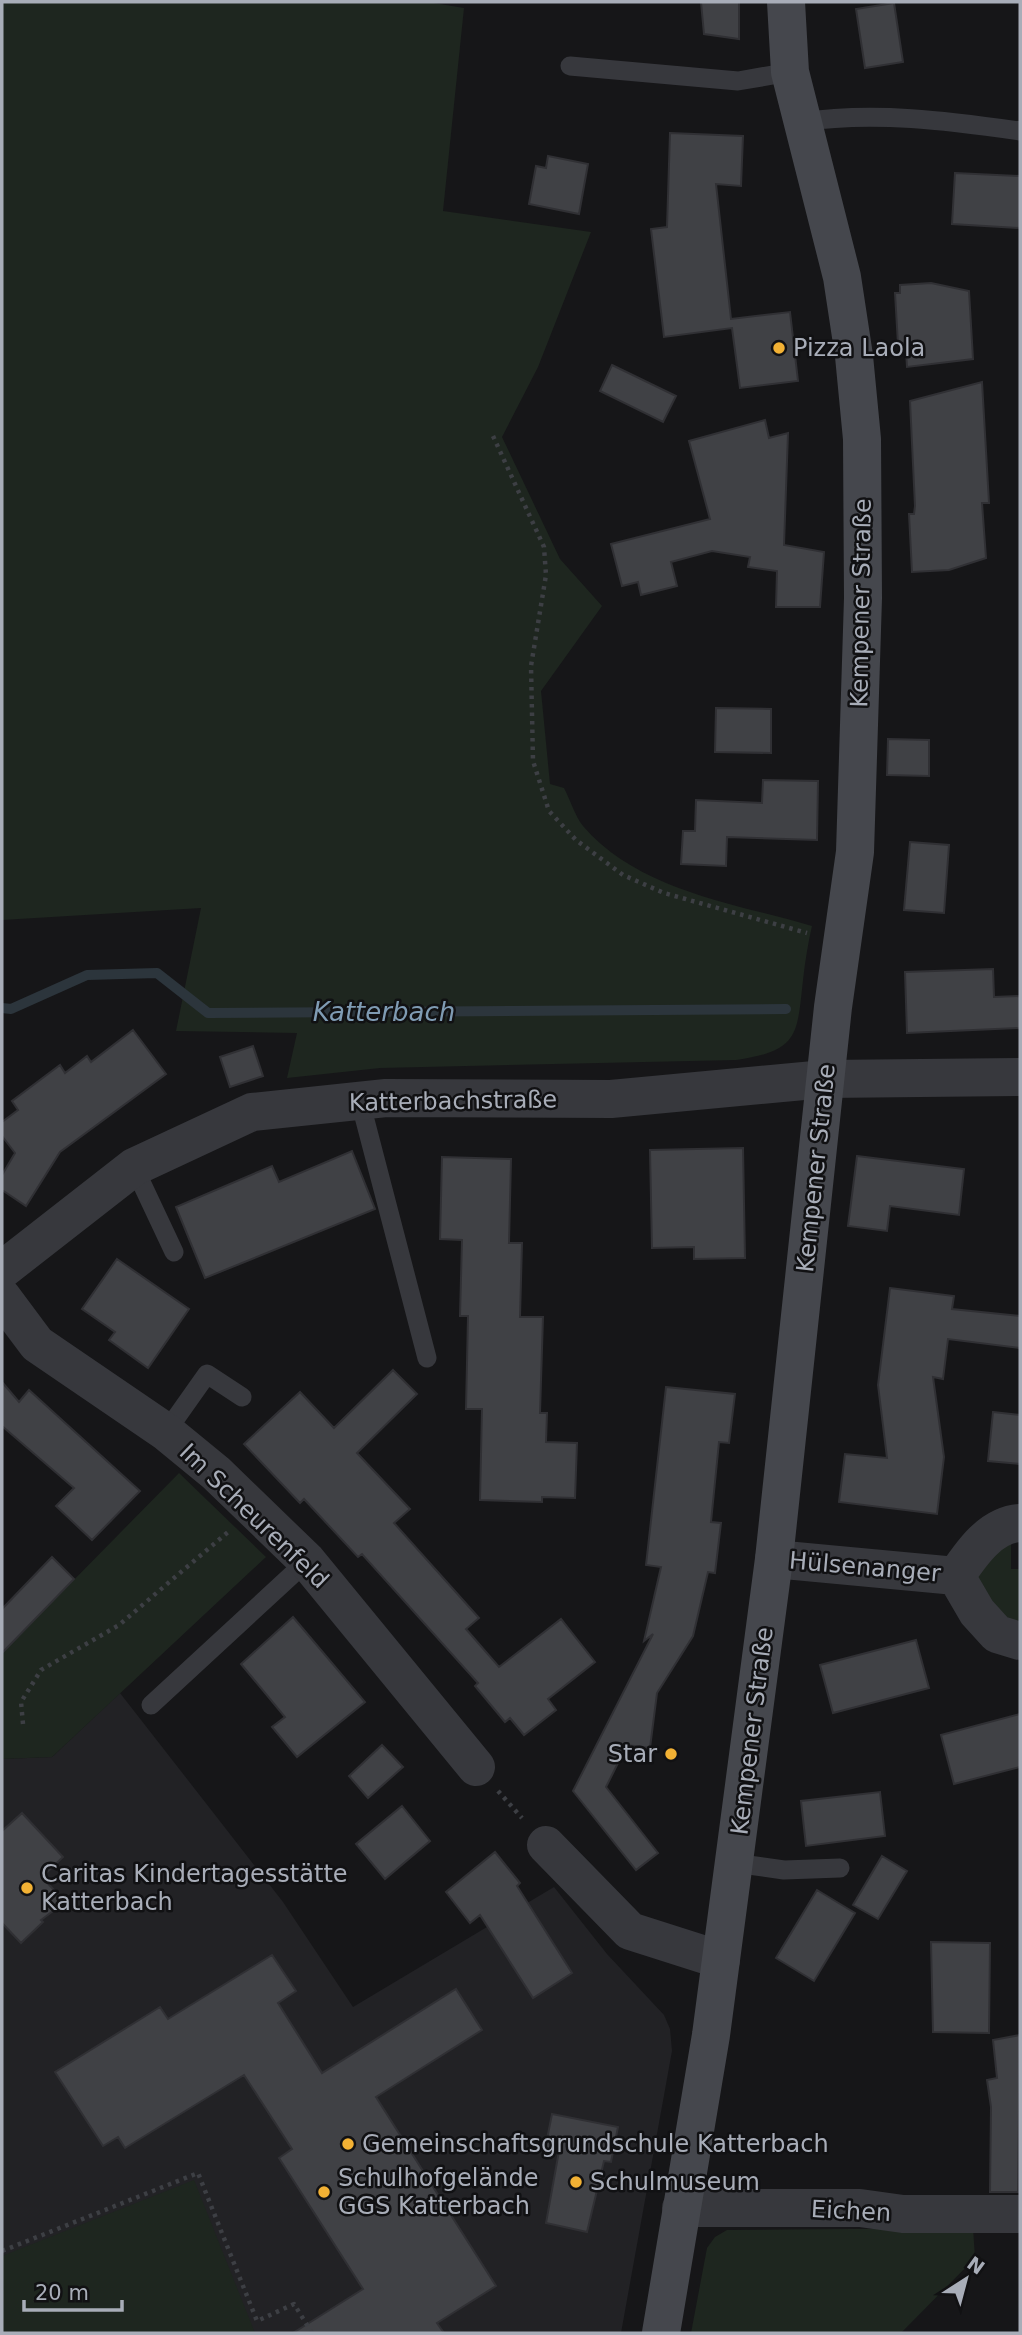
<svg xmlns="http://www.w3.org/2000/svg" width="1022" height="2335" viewBox="0 0 1022 2335" font-family="'DejaVu Sans',sans-serif">
	<style>
		.built { fill: #222225 }
		.green { fill: #1e261f }
		.lines { fill: none; stroke-linecap: round; stroke-linejoin: round }
		.stream { stroke: #2c353c; stroke-width: 10 }
		.building { fill: #404145; stroke: #303034; stroke-width: 2 }
		.path { stroke: #3d3f44; stroke-width: 4.5; stroke-dasharray: 3.5 5; stroke-linecap: butt }
		.lane { stroke: #37383d; stroke-width: 19 }
		.street { stroke: #37383d; stroke-width: 38 }
		.secondary { stroke: #45474d; stroke-width: 38 }
		.poi-dot { fill: #f2b134; stroke: #111113; stroke-width: 2.5 }
		.labels { text-anchor: middle; stroke-width: 5; stroke-linejoin: round; paint-order: stroke }
		.poi-label { font-size: 24px; fill: #a8adb8; stroke: #111113; text-anchor: start }
		.street-label { font-size: 24px; fill: #a8adb8; stroke: #111113 }
		.water-label { font-size: 26px; font-style: italic; fill: #7f9bb3; stroke: #111113 }
	</style>
	<rect width="100%" height="100%" fill="#161618"/>
	<!-- built -->
	<path class="built" d="M 120,1693 L 283,1902 L 353,2007 L 554,1887 L 607,1954 L 664,2015 L 670,2029 L 672,2051 L 621,2333 L 2,2333 L 2,1759 L 52,1757 Z"/>
	<!-- green -->
	<path class="green" d="M 2,2 L 428,2 L 464,8 L 443,211 L 591,232 L 538,367 L 502,437 L 560,559 L 602,606 L 541,691 L 550,784 L 564,788 C 570,799 575,816 583,826 C 639,891 734,903 812,926 C 808,943 805,962 803,980 C 797,1035 799,1051 736,1060 L 380,1068 L 287,1078 L 297,1033 L 176,1031 L 201,908 L 2,920 Z
		M 179,1473 L 266,1557 L 52,1757 L 2,1759 L 2,1653 Z
		M 1011,1538 L 1011,1569 L 1020,1569 L 1020,1626 L 983,1612 L 976,1564 Z
		M 194,2180 L 255,2333 L 2,2333 L 2,2256 Z
		M 973,2228 L 975,2258 L 901,2333 L 691,2333 L 707,2248 L 715,2237 L 727,2230 Z"/>
	<g class="lines">
		<!-- stream -->
		<path class="stream" d="M 2,1008 L 11,1009 L 87,975 L 157,973 L 208,1013 L 786,1009"/>
	</g>
	<!-- building -->
	<path class="building" d="M 701,2 L 739,2 L 739,39 L 704,34 Z
		M 894,3 L 903,62 L 865,68 L 856,9 Z
		M 670,133 L 743,136 L 741,186 L 716,184 L 731,319 L 790,312 L 798,381 L 740,388 L 732,328 L 664,337 L 651,229 L 667,227 Z
		M 548,156 L 588,164 L 579,214 L 529,204 L 536,166 L 546,168 Z
		M 955,173 L 1020,176 L 1020,228 L 952,224 Z
		M 931,283 L 969,291 L 973,359 L 907,367 L 906,351 L 903,343 L 898,344 L 895,293 L 900,293 L 900,285 Z
		M 612,365 L 676,396 L 663,422 L 600,391 Z
		M 982,382 L 989,503 L 982,503 L 986,558 L 949,570 L 912,572 L 909,514 L 914,514 L 915,506 L 910,401 Z
		M 765,420 L 769,438 L 788,433 L 784,545 L 824,552 L 820,607 L 776,607 L 777,571 L 748,567 L 750,557 L 712,551 L 671,562 L 677,586 L 641,595 L 638,582 L 622,586 L 611,544 L 710,519 L 689,441 Z
		M 716,708 L 771,709 L 771,753 L 715,752 Z
		M 888,739 L 929,740 L 929,776 L 887,775 Z
		M 763,780 L 818,781 L 817,840 L 727,837 L 726,866 L 681,864 L 683,831 L 695,831 L 696,800 L 762,803 Z
		M 910,842 L 949,845 L 944,913 L 904,910 Z
		M 993,969 L 994,997 L 1020,996 L 1020,1028 L 907,1033 L 905,972 Z
		M 133,1030 L 166,1074 L 60,1152 L 26,1206 L 2,1190 L 2,1175 L 15,1153 L 2,1136 L 2,1122 L 18,1110 L 12,1101 L 60,1065 L 65,1073 L 87,1056 L 91,1062 Z
		M 253,1046 L 263,1076 L 230,1087 L 220,1057 Z
		M 743,1148 L 745,1258 L 694,1259 L 694,1247 L 652,1248 L 650,1150 Z
		M 352,1151 L 375,1209 L 205,1278 L 176,1207 L 272,1166 L 279,1182 Z
		M 857,1156 L 964,1169 L 959,1215 L 890,1206 L 887,1231 L 848,1226 Z
		M 442,1157 L 511,1159 L 509,1243 L 522,1243 L 520,1317 L 543,1317 L 540,1413 L 547,1413 L 546,1442 L 577,1443 L 575,1498 L 542,1497 L 542,1502 L 480,1500 L 482,1409 L 466,1409 L 468,1316 L 460,1316 L 462,1240 L 440,1239 Z
		M 117,1259 L 189,1309 L 148,1368 L 109,1340 L 115,1332 L 82,1309 Z
		M 890,1288 L 954,1296 L 952,1309 L 1020,1316 L 1020,1348 L 948,1339 L 943,1379 L 933,1377 L 944,1457 L 937,1514 L 839,1502 L 845,1454 L 887,1458 L 878,1385 Z
		M 393,1370 L 417,1394 L 357,1453 L 410,1509 L 394,1523 L 479,1618 L 466,1629 L 499,1667 L 561,1619 L 595,1662 L 548,1699 L 556,1710 L 524,1735 L 510,1718 L 505,1722 L 475,1686 L 478,1683 L 362,1554 L 358,1557 L 304,1499 L 300,1503 L 244,1444 L 300,1392 L 334,1428 Z
		M 2,1382 L 19,1402 L 29,1390 L 140,1491 L 92,1540 L 56,1506 L 74,1488 L 2,1426 Z
		M 666,1387 L 735,1394 L 729,1443 L 719,1442 L 711,1522 L 721,1523 L 715,1573 L 708,1572 L 693,1636 L 657,1693 L 650,1748 L 627,1745 L 606,1787 L 658,1853 L 636,1870 L 573,1791 L 653,1634 L 644,1641 L 661,1567 L 646,1565 Z
		M 993,1412 L 1020,1415 L 1020,1464 L 988,1461 Z
		M 52,1557 L 74,1579 L 2,1653 L 2,1609 Z
		M 293,1617 L 365,1702 L 297,1757 L 272,1727 L 285,1717 L 241,1664 Z
		M 916,1640 L 929,1688 L 833,1713 L 820,1665 Z
		M 1020,1714 L 1020,1767 L 954,1784 L 941,1735 Z
		M 382,1745 L 403,1767 L 368,1798 L 349,1776 Z
		M 880,1792 L 885,1836 L 806,1846 L 801,1801 Z
		M 402,1806 L 430,1841 L 385,1879 L 356,1844 Z
		M 22,1813 L 63,1857 L 42,1877 L 65,1902 L 41,1920 L 43,1922 L 21,1943 L 2,1923 L 2,1831 Z
		M 495,1852 L 520,1883 L 517,1886 L 572,1973 L 533,1998 L 480,1915 L 470,1923 L 446,1892 Z
		M 882,1856 L 907,1871 L 878,1919 L 853,1905 Z
		M 817,1890 L 855,1913 L 814,1981 L 776,1958 Z
		M 931,1942 L 990,1943 L 989,2033 L 933,2032 Z
		M 272,1955 L 296,1991 L 278,2003 L 322,2073 L 456,1989 L 482,2030 L 376,2097 L 496,2286 L 437,2323 L 444,2333 L 293,2333 L 363,2289 L 279,2158 L 292,2149 L 244,2075 L 125,2148 L 118,2137 L 103,2146 L 55,2072 L 160,2007 L 168,2019 Z
		M 1020,2035 L 1018,2192 L 990,2192 L 991,2107 L 987,2080 L 997,2078 L 993,2040 Z
		M 552,2114 L 618,2127 L 611,2162 L 604,2161 L 587,2232 L 546,2223 L 559,2151 L 545,2149 Z"/>
	<g class="lines">
		<!-- path -->
		<path class="path" d="M 493,436 L 544,547 L 546,575 L 531,666 L 533,761 L 549,811 L 576,840 L 623,875 L 664,893 L 807,933
			M 23,1724 L 21,1702 L 41,1670 L 119,1625 L 228,1532
			M 498,1791 L 522,1818
			M 2,2251 L 198,2173 L 257,2321 L 294,2304 L 312,2333"/>
		<!-- lane -->
		<path class="lane" d="M 570,66 L 738,81 L 790,72
			M 802,122 C 874,111 949,121 1020,131
			M 360,1101 L 427,1358
			M 134,1167 L 174,1252
			M 166,1432 L 207,1374 L 242,1397
			M 151,1705 L 307,1561
			M 734,1863 L 784,1870 L 840,1868"/>
		<!-- street -->
		<path class="street" d="M 2,1270 L 134,1167 L 252,1112 L 386,1098 L 611,1099 L 825,1079 L 1020,1077
			M 2,1297 L 37,1344 L 166,1432 L 216,1473 L 307,1561 L 476,1767
			M 774,1559 L 956,1576
			M 956,1576 L 977,1612 L 997,1634 L 1020,1641
			M 956,1576 C 971,1554 990,1525 1020,1523
			M 546,1845 L 630,1931 L 721,1960
			M 681,2208 L 860,2208 L 903,2214 L 1020,2214"/>
		<!-- secondary -->
		<path class="secondary" d="M 661,2333 L 711,2035 L 774,1559 L 833,1007 L 855,852 L 863,598 L 862,439 L 854,356 L 842,277 L 790,72 L 786,2"/>
	</g>
	<!-- markers -->
	<g class="poi-dot">
		<circle cx="779" cy="348" r="7"/>
		<circle cx="671" cy="1754" r="7"/>
		<circle cx="27" cy="1888" r="7"/>
		<circle cx="348" cy="2144" r="7"/>
		<circle cx="576" cy="2182" r="7"/>
		<circle cx="324" cy="2192" r="7"/>
	</g>
	<g class="labels">
		<!-- poi labels -->
		<g class="poi-label">
			<text x="793" y="356">Pizza Laola</text>
			<text x="657" y="1762" text-anchor="end">Star</text>
			<text x="41" y="1882">Caritas Kindertagesstätte<tspan x="41" dy="28">Katterbach</tspan></text>
			<text x="362" y="2152">Gemeinschaftsgrundschule Katterbach</text>
			<text x="338" y="2186">Schulhofgelände<tspan x="338" dy="28">GGS Katterbach</tspan></text>
			<text x="590" y="2190">Schulmuseum</text>
		</g>
		<!-- street labels -->
		<g class="street-label">
			<text transform="translate(861 603) rotate(-89)" y="8">Kempener Straße</text>
			<text transform="translate(453 1101) rotate(-1)" y="8">Katterbachstraße</text>
			<text transform="translate(816 1168) rotate(-84)" y="8">Kempener Straße</text>
			<text transform="translate(254 1516) rotate(44)" y="8">Im Scheurenfeld</text>
			<text transform="translate(865 1567) rotate(5)" y="8">Hülsenanger</text>
			<text transform="translate(752 1731) rotate(-83)" y="8">Kempener Straße</text>
			<text transform="translate(851 2211) rotate(3)" y="8">Eichen</text>
		</g>
		<!-- water labels -->
		<g class="water-label">
			<text x="384" y="1021">Katterbach</text>
		</g>
	</g>
	<!-- border -->
	<rect width="1022" height="2335" fill="none" stroke="#a8adb8" stroke-width="7"/>
	<!-- north arrow -->
	<g transform="translate(966 2279) rotate(36)" stroke="#111113" stroke-width="5" paint-order="stroke">
	<path d="M0-5L12 26L0 18L-12 26Z" fill="#a8adb8"/>
	<text y="-10" font-size="19" font-weight="bold" text-anchor="middle" fill="#a8adb8">N</text>
	</g>
	<!-- scale -->
	<path d="M24 2300v10h98v-10" fill="none" stroke="#a8adb8" stroke-width="3.5"/>
	<text x="35" y="2300" font-size="21" fill="#a8adb8" stroke="#111113" stroke-width="5" paint-order="stroke">20 m</text>
</svg>
